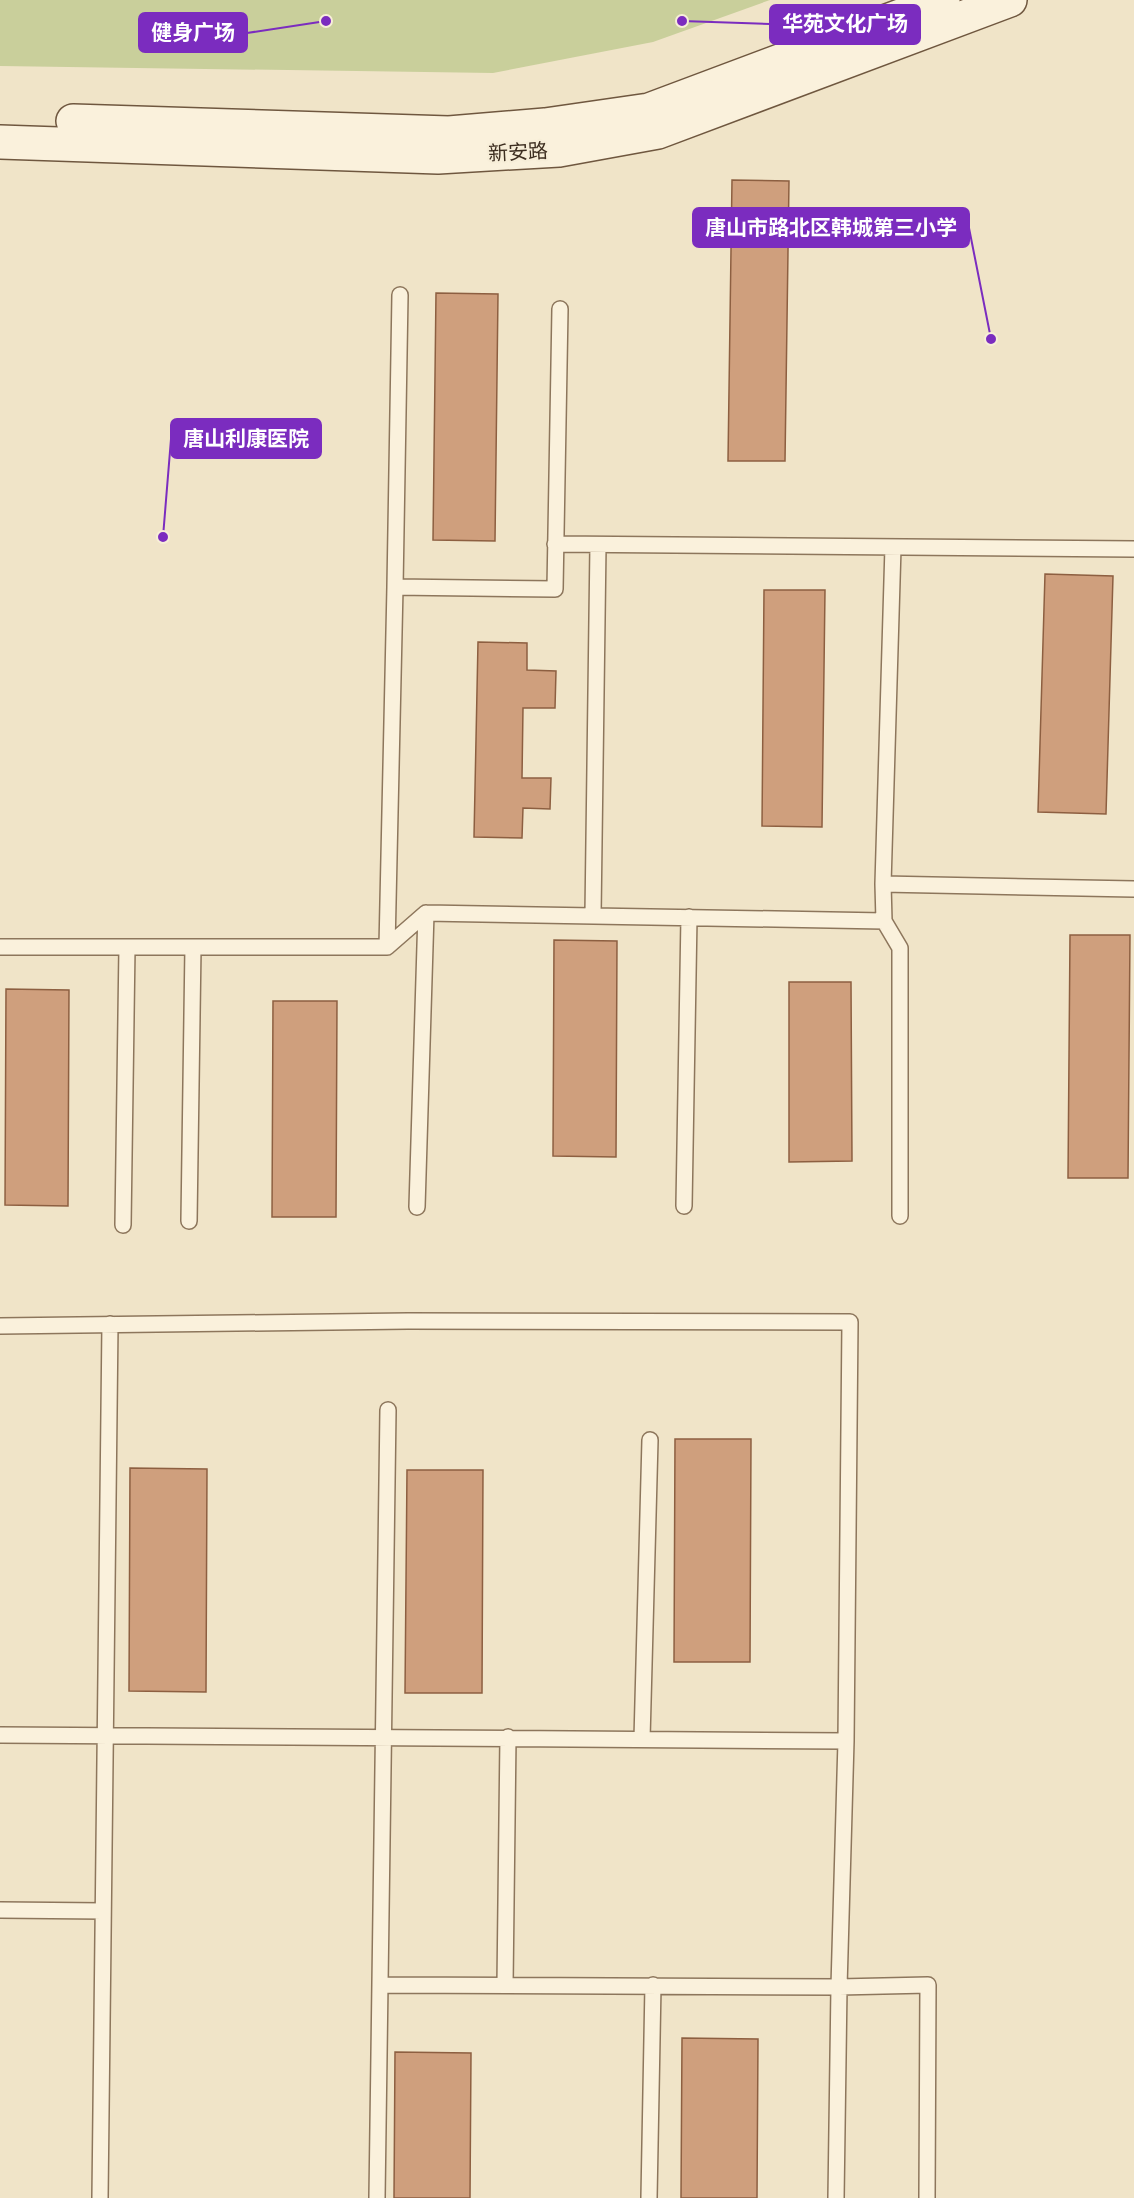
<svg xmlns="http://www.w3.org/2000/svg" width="1134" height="2198" viewBox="0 0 1134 2198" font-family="Bitter,'Noto Sans SC',serif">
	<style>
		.green { fill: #c9cf9b }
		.building { fill: #cf9f7d; stroke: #8d5f41; stroke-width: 1.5 }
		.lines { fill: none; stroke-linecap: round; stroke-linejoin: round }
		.service-casing { stroke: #8d765c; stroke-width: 18 }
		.secondary-casing { stroke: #6f573f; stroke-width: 36 }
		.service { stroke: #faf1dc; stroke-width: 15 }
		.secondary { stroke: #faf1dc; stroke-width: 33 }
		.labels { text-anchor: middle; stroke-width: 4.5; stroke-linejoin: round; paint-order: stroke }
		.street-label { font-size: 20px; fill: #3d2e20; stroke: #f7eed8 }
		.leader { fill: none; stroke: #7b2cbf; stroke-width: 2 }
		.callout-dot { fill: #7b2cbf; stroke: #f7eed8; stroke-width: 2 }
		.callout { fill: #7b2cbf; stroke: #7b2cbf; stroke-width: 2 }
		.callout-label { font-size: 21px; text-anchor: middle; font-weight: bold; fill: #fff }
	</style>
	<rect width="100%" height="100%" fill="#f0e4c8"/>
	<!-- green -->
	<path class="green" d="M 0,0 L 770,0 L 653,42 L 493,73 L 0,66 Z"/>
	<!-- building -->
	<path class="building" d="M 732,180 L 789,181 L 785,461 L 728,461 Z
		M 436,293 L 498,294 L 495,541 L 433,540 Z
		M 1045,574 L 1113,576 L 1106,814 L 1038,812 Z
		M 764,590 L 825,590 L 822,827 L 762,826 Z
		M 478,642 L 527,643 L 527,670 L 556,671 L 555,708 L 523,708 L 522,778 L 551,778 L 550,809 L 523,808 L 522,838 L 474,837 Z
		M 1070,935 L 1130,935 L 1128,1178 L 1068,1178 Z
		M 554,940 L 617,941 L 616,1157 L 553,1156 Z
		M 789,982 L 851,982 L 852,1161 L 789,1162 Z
		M 6,989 L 69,990 L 68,1206 L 5,1205 Z
		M 273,1001 L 337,1001 L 336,1217 L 272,1217 Z
		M 675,1439 L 751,1439 L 750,1662 L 674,1662 Z
		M 130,1468 L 207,1469 L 206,1692 L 129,1691 Z
		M 407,1470 L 483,1470 L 482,1693 L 405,1693 Z
		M 682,2038 L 758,2039 L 757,2198 L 681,2198 Z
		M 395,2052 L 471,2053 L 470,2198 L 394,2198 Z"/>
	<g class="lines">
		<defs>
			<path id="service" d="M 555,544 L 1134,549
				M 395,587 L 400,295
				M 883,884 L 1134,889
				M 593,915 L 598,545
				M 884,921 L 900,948 L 900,1216
				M 0,947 L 387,947 L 426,913 L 884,921 L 883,884 L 893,547
				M 387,947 L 395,587 L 555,589 L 560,309
				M 684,1206 L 689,917
				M 417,1207 L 426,913
				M 189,1221 L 193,947
				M 123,1225 L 127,947
				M 0,1326 L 408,1321 L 850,1322 L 846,1741 L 839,1987 L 836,2198
				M 0,1735 L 846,1741
				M 642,1739 L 650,1440
				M 0,1910 L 103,1911
				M 380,1985 L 839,1987 L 928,1985 L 927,2198
				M 505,1985 L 508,1737
				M 100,2198 L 110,1324
				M 377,2198 L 388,1410
				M 649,2198 L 653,1985"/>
			<path id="secondary" d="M 73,121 L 449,133 L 545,125 L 649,110 L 943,0
				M 0,142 L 438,157 L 559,150 L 658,132 L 1010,0"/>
		</defs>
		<!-- service casing -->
		<use href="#service" class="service-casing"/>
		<!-- secondary casing -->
		<use href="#secondary" class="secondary-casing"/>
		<!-- service -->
		<use href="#service" class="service"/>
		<!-- secondary -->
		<use href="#secondary" class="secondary"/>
	</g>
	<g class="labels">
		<!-- street labels -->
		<g class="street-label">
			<text transform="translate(518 152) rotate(-3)" y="7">新安路</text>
		</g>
	</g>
	<!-- callouts -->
	<path class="leader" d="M682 21L770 24M326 21L247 33M991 339L969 228M163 537L171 439"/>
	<g class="callout-dot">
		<circle cx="682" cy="21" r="6"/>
		<circle cx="326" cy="21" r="6"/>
		<circle cx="991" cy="339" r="6"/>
		<circle cx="163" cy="537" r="6"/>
	</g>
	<g class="callout">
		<rect x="770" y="5" width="150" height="39" rx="6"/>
		<rect x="139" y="13" width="108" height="39" rx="6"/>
		<rect x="693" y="208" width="276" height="39" rx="6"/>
		<rect x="171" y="419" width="150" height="39" rx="6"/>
	</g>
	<g class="callout-label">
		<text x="845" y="31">华苑文化广场</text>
		<text x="193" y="40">健身广场</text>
		<text x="831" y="235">唐山市路北区韩城第三小学</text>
		<text x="246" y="446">唐山利康医院</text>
	</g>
</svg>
